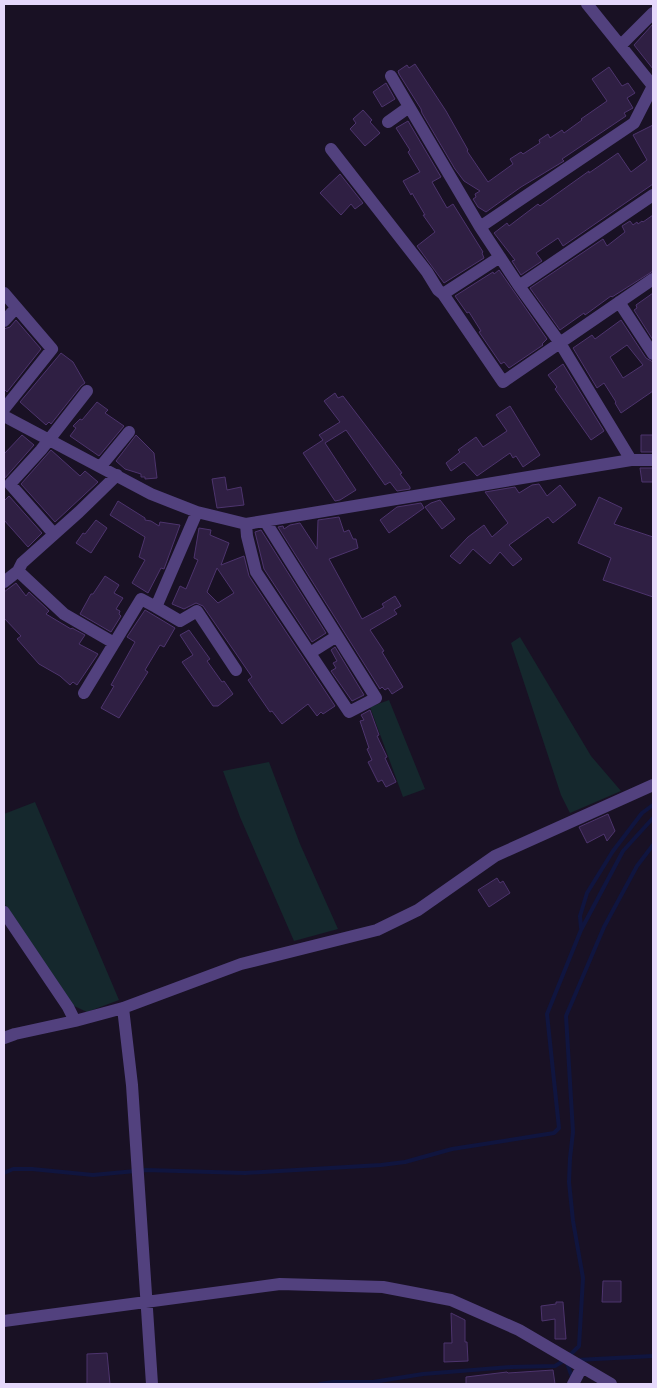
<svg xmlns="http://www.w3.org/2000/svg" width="657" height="1388" viewBox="0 0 657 1388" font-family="Lato,sans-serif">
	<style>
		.green { fill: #15282d }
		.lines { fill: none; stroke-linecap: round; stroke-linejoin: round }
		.stream { stroke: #10153f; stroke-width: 4 }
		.building { fill: #2f1f43; stroke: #4d346d; fill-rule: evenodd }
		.minor { stroke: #52417e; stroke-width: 12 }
	</style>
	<rect width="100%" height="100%" fill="#191124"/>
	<!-- green -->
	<path class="green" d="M 520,637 L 591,756 L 621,791 L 570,813 L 561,795 L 511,643 Z
		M 389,700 L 425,789 L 403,797 L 370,707 Z
		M 269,762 L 300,844 L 338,929 L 294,941 L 240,817 L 223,771 Z
		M 35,802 L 119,1000 L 87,1012 L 74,1006 L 4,903 L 4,814 Z"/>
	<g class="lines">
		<!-- stream -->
		<path class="stream" d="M 581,928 L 580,916 L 587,893 L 613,851 L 642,813 L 653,805
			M 4,1173 L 13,1169 L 32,1169 L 93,1175 L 146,1170 L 245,1173 L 381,1165 L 405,1162 L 452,1149 L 554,1133 L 559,1128 L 547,1014 L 581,930 L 623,851 L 653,818
			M 577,1360 L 653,1356
			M 567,1363 L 572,1377
			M 320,1384 L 333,1382 L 373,1382 L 423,1374 L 511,1367 L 555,1366 L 565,1360 L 579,1346 L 583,1278 L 573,1221 L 569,1182 L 570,1158 L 573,1132 L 566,1016 L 604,927 L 637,866 L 653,845"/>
	</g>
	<!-- building -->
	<path class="building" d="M 653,24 L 653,69 L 634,45 Z
		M 415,64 L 446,111 L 468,150 L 467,151 L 488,182 L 513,164 L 510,159 L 521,152 L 523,154 L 540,143 L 539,140 L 548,134 L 550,138 L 562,130 L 564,133 L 582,120 L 581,119 L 607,101 L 592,79 L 609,67 L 622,86 L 628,83 L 635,93 L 627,98 L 633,108 L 624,113 L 626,116 L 562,159 L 564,161 L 521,187 L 486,212 L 478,207 L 473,199 L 476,197 L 475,194 L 480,191 L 464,181 L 455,169 L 422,113 L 421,109 L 399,74 L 398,71 L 407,65 L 409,68 Z
		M 386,83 L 395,99 L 382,107 L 373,92 Z
		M 363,110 L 372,120 L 370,122 L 380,133 L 365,146 L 350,129 L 356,123 L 353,119 Z
		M 408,121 L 441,177 L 432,182 L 447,208 L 453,204 L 483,252 L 482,253 L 484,258 L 444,283 L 417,246 L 435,232 L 423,215 L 425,215 L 412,193 L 411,195 L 403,181 L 420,172 L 408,152 L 410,150 L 396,128 Z
		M 653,125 L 653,184 L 563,246 L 558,238 L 536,253 L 542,261 L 521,275 L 512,261 L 515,260 L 494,233 L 507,223 L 509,226 L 538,204 L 540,206 L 589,171 L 589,173 L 618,153 L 631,172 L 647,160 L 633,135 Z
		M 340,174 L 363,203 L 355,209 L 351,204 L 341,215 L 320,193 Z
		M 653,215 L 653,271 L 612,297 L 611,296 L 585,315 L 584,313 L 560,330 L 530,288 L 603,239 L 607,246 L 625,232 L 622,226 L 630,221 L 633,225 L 637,222 L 638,224 L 642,221 L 643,222 Z
		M 499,270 L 547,339 L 542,344 L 543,345 L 509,368 L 504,362 L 501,364 L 479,332 L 481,331 L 469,312 L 467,313 L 455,296 L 493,272 L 494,274 Z
		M 653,293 L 653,340 L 634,310 L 637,308 L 636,305 Z
		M 16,320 L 41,349 L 7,392 L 4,389 L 4,329 L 10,327 Z
		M 621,320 L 646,358 L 653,362 L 653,391 L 621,413 L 615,403 L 616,402 L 604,383 L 597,388 L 573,348 L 592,335 L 595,339 ZM 627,345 L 643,365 L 623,378 L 610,357 Z
		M 61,353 L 73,362 L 85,383 L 81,386 L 51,424 L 49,422 L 46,425 L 20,402 Z
		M 563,364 L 604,431 L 591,440 L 555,389 L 557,387 L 548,375 Z
		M 335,393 L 338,398 L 343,396 L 402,473 L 400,474 L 410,487 L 410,489 L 397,491 L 390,482 L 385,485 L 346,430 L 325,443 L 356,490 L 340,500 L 335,501 L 303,453 L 323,440 L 319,435 L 340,422 L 324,401 Z
		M 97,402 L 108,410 L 105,413 L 124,426 L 99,456 L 70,436 L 76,428 L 73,426 L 80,419 L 82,420 Z
		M 510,406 L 540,455 L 523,467 L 516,456 L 513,458 L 510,453 L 477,476 L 464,462 L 451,471 L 446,463 L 460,452 L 458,450 L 476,437 L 483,447 L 507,431 L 496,415 Z
		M 22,435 L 34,445 L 5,478 L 4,454 Z
		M 136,435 L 154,453 L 157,478 L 145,479 L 145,477 L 141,477 L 141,474 L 125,469 L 116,461 Z
		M 641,435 L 653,435 L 653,452 L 641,452 Z
		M 51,450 L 80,476 L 85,471 L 98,482 L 55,522 L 21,484 Z
		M 640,468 L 653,468 L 653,482 L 642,482 Z
		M 225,477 L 227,490 L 241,487 L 244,505 L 217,508 L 212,479 Z
		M 539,484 L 547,496 L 560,485 L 576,505 L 553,523 L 548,517 L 509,545 L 522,559 L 513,566 L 500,552 L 490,564 L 473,549 L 460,564 L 450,556 L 468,537 L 484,525 L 492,537 L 508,523 L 485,492 L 515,487 L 519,493 L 532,485 Z
		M 9,496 L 42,533 L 28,547 L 4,520 L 4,501 Z
		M 599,497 L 622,508 L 614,524 L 653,537 L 653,597 L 603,580 L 611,558 L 578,543 Z
		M 440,500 L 455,519 L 442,529 L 425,507 L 431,503 Z
		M 118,501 L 145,518 L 145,520 L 151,521 L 159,526 L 160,522 L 180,525 L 164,569 L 161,568 L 148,593 L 132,583 L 145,560 L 139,557 L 145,537 L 110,515 Z
		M 421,503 L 424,508 L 389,533 L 380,520 L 397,507 Z
		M 339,517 L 344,532 L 349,530 L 353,539 L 356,539 L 358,548 L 329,559 L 362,619 L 384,607 L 382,604 L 395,596 L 401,606 L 394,610 L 397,614 L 370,630 L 384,651 L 382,652 L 403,687 L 392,694 L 388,688 L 385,690 L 382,687 L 380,689 L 278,527 L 283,526 L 284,529 L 290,525 L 300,523 L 317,549 L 318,520 Z
		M 96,520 L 107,528 L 91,553 L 76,543 L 83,533 L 85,534 Z
		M 199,528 L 211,530 L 210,535 L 229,543 L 221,565 L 244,556 L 249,576 L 335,706 L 323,714 L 321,712 L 317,716 L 308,704 L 282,724 L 272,711 L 270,712 L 248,680 L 252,677 L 203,606 L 196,603 L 184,609 L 172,604 L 180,586 L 186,589 L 198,560 L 194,558 ZM 217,568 L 234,593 L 218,603 L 207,592 Z
		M 261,530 L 326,633 L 312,642 L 264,569 L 255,532 Z
		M 105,576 L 119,585 L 114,593 L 123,598 L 116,609 L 120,611 L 119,614 L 121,616 L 111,632 L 80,614 L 91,594 L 93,594 Z
		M 16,583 L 26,596 L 29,592 L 49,611 L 46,614 L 71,629 L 72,628 L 85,635 L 79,644 L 98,654 L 77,685 L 73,682 L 70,685 L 60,676 L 39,664 L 17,639 L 21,636 L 4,618 L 4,592 Z
		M 145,610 L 175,628 L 164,647 L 160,645 L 145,670 L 148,672 L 119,718 L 101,708 L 114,686 L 111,685 L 135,642 L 127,637 Z
		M 189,630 L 210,659 L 207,661 L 222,682 L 224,681 L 233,694 L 218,706 L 213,706 L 182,662 L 193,655 L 180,635 Z
		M 335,647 L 364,695 L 352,701 L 331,671 L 336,668 L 333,663 L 337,661 L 331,650 Z
		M 370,710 L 379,735 L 377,736 L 387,757 L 385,758 L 396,782 L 386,787 L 382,780 L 378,782 L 368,762 L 372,760 L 367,749 L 369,748 L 360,721 L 364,720 L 361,715 Z
		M 608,814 L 615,831 L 607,841 L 604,834 L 587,843 L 579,827 Z
		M 497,878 L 500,883 L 503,881 L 510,893 L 489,907 L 478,890 Z
		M 603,1281 L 621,1281 L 621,1302 L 602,1302 Z
		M 556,1302 L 563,1302 L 566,1339 L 555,1339 L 555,1319 L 542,1321 L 541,1306 L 556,1304 Z
		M 451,1313 L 465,1320 L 465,1342 L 467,1342 L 468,1361 L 444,1362 L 444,1343 L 452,1343 Z
		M 107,1353 L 110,1384 L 87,1384 L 87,1354 Z
		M 553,1370 L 555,1384 L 466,1384 L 466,1377 L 507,1372 L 508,1373 Z"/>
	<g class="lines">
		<!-- minor -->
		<path class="minor" d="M 587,4 L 653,86
			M 621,45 L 653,13
			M 391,76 L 480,227 L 519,286 L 560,343 L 631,460
			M 388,122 L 409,107
			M 331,149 L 427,272 L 438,290 L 443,294
			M 480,227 L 634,123 L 653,86
			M 500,257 L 443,294 L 503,382 L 653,279
			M 519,286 L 653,195
			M 4,293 L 52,349 L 4,409
			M 619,302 L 653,354
			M 4,321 L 16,308
			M 4,416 L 151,494 L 197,512 L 246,524 L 631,460 L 653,460
			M 101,466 L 129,432
			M 197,512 L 156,607 L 180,621 L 197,611 L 236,670
			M 246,524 L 247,536 L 256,572 L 349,712 L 376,698 L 265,521
			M 54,534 L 10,484 L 41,450 L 87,391
			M 18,571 L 64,614 L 114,643
			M 4,582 L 18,571 L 22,563 L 79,512 L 117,475
			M 310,653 L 337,636
			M 84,693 L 141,599 L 156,607
			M 4,912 L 68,1007 L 75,1021
			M 123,1008 L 132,1085 L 152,1384
			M 4,1038 L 15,1034 L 75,1021 L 123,1008 L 241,964 L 377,930 L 418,910 L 495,856 L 653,785
			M 4,1321 L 280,1284 L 383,1287 L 451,1300 L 519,1330 L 611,1384
			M 573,1384 L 582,1367"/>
	</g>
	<!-- border -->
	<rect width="657" height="1388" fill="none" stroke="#e5d8fb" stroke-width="10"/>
</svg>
